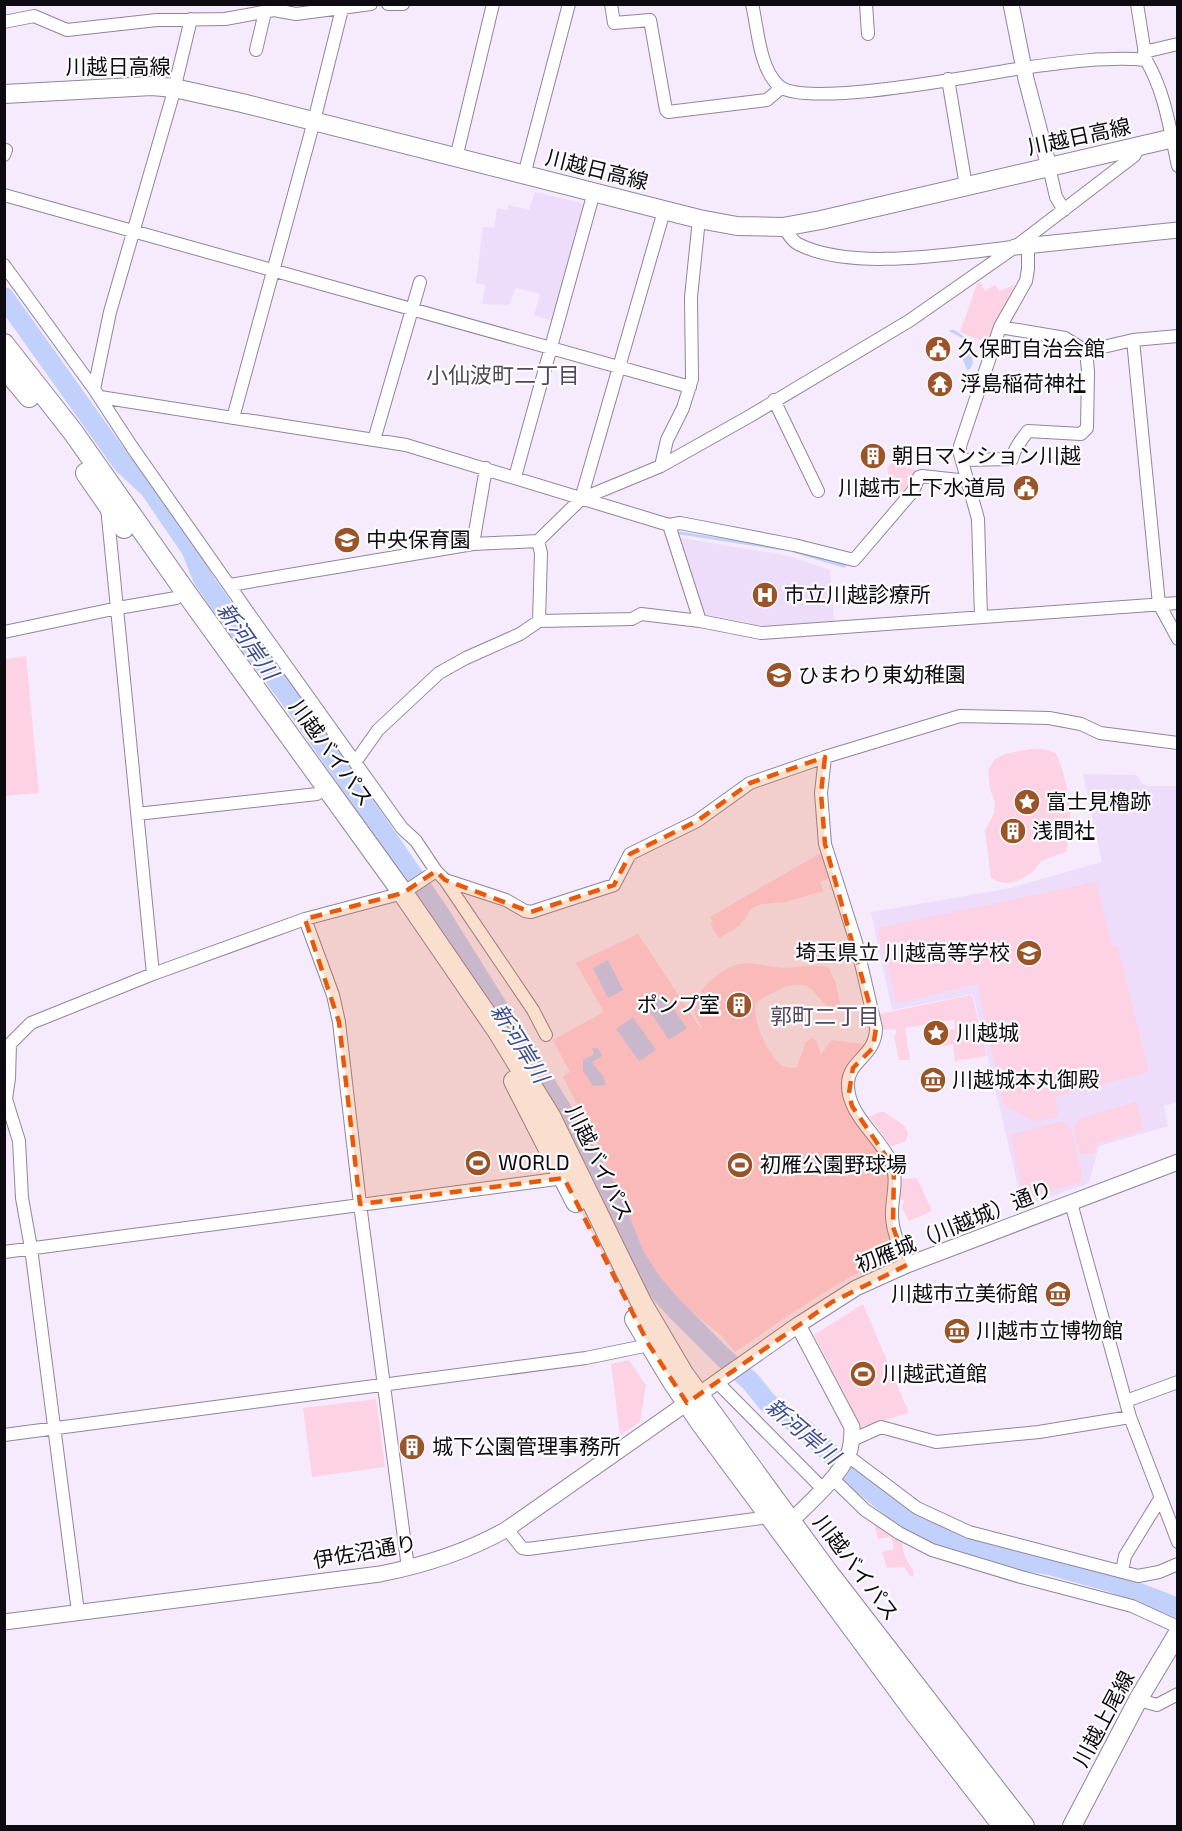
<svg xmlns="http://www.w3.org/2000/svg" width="1182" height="1831" viewBox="0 0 1182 1831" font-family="'Exo 2','Noto Sans JP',sans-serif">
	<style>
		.built { fill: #eddcfa }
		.green { fill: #fed2e5 }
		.water { fill: #c2d0fc }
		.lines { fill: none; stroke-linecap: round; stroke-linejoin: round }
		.stream { stroke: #c2d0fc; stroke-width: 3 }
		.river { stroke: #c2d0fc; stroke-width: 20 }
		.minor-casing { stroke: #91859a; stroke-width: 14 }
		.tertiary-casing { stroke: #91859a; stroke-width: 17 }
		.primary-casing { stroke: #91859a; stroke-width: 20 }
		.trunk-casing { stroke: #91859a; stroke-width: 22 }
		.minor { stroke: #fff; stroke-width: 12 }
		.tertiary { stroke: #fff; stroke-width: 15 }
		.primary { stroke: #fff; stroke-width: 18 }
		.trunk { stroke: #fff; stroke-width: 20 }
		.marked { fill: #e8590c; fill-opacity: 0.2; stroke: #e8590c; stroke-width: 4.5; stroke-dasharray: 12 8; stroke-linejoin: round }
		.labels { text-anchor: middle; stroke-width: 4.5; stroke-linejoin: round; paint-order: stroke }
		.street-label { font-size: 21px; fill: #0e0a12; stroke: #fdfdfd }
		.poi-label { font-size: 21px; fill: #0e0a12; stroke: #fdfdfd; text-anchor: start }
		.neighbourhood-label { font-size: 22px; fill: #53485b; stroke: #fdfdfd }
		.water-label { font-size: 22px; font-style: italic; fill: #3e4e8e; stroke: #fdfdfd }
	</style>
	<rect width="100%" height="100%" fill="#f5ebfd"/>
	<!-- built -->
	<path class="built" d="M 535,192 L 585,204 L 552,321 L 534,315 L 540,294 L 516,288 L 509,305 L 482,304 L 485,285 L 476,283 L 483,227 L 494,228 L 497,208 L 507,210 L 509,205 L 529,210 Z
		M 681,538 L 789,556 L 830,570 L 834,621 L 752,626 L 746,622 L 704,615 Z
		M 1083,774 L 1136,775 L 1142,783 L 1147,786 L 1177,786 L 1178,1102 L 1164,1106 L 1168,1126 L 1099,1146 L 1089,1183 L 1023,1207 L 973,994 L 892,1010 L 871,912 L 1006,889 L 1102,862 Z"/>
	<!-- green -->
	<path class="green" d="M 980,282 L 985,291 L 995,285 L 1000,291 L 1015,284 L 989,344 L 960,332 L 977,284 Z
		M 892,462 L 916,470 L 910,488 L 902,496 L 891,487 L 887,468 Z
		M 26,656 L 39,793 L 5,796 L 5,659 Z
		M 1029,749 L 1043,749 L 1056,753 C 1069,784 1075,819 1066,852 L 1041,861 C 1032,877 1008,890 991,878 L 985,831 L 994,813 L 995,802 L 990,789 L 988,770 L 995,759 L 1005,754 Z
		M 819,854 L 823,856 L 831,878 L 820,882 L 823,891 L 785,902 L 762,904 L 752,908 L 739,926 L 719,938 L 710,924 L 713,922 L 710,917 Z
		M 1096,882 L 1112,946 L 1118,947 L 1149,1072 L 1055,1097 L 1058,1117 L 1034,1122 L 1003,1104 L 977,984 L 897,1003 L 877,928 Z
		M 638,934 L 701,1029 L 702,1027 C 700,1023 696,1019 695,1015 C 689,994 722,966 741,964 C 758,962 767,967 782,968 C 798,968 813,963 828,967 L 835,981 L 840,1003 L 837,1007 C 816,1009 819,980 792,985 C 780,987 768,996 757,1001 C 750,1018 768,1057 783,1066 C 788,1069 792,1068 797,1067 L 806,1042 L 813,1038 L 816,1041 L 821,1054 L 832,1040 L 868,1045 L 843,1095 L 844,1101 L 885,1164 C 891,1184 883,1202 885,1222 C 887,1233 894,1244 898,1254 C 838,1279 788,1316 735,1352 L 722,1336 L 682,1304 L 649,1269 L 634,1241 L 630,1225 L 597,1142 L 563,1077 L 570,1072 L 553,1040 L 604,1012 L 576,963 Z
		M 972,995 L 987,1056 L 955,1061 L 953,1044 L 939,1047 L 936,1032 L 955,1029 L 954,1020 L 905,1028 L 910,1060 L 899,1060 L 894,1036 L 896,1034 L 896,1029 L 883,1030 L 879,1014 Z
		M 1136,1102 L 1144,1130 L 1098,1143 L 1095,1154 L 1079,1154 L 1073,1126 L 1081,1118 Z
		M 880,1112 L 885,1112 C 894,1121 905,1121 908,1134 L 905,1142 L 891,1146 L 869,1117 Z
		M 1062,1121 L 1071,1129 L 1082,1174 L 1080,1182 L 1024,1199 L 1010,1135 Z
		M 901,1177 L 903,1179 L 917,1178 L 932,1211 L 909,1221 L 902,1207 L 904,1201 L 899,1198 Z
		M 863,1304 L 909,1413 L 861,1427 L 814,1335 Z
		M 629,1360 L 646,1385 L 640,1422 L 620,1435 L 611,1364 Z
		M 376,1399 L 385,1467 L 312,1477 L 303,1408 Z
		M 874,1521 L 902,1541 C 903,1555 907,1561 914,1572 L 913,1577 L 910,1576 L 904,1567 L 887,1568 L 882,1552 L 894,1549 L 891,1537 L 878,1539 Z"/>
	<!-- water -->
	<path class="water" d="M 950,330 L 954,330 L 968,339 L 973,363 L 970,369 L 967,370 L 962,357 L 962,338 L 949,331 Z
		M 608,960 L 623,990 L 608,998 L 593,968 Z
		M 663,994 L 687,1028 L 669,1040 L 646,1006 Z
		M 633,1017 L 656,1050 L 639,1061 L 616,1029 Z
		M 592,1048 L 598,1048 L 602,1056 L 592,1062 L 603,1076 L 606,1085 L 593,1086 L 583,1071 L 583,1060 L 594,1054 Z"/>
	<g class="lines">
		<!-- stream -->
		<path class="stream" d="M 680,533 L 790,550 L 844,566"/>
		<!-- river -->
		<path class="river" d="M 4,297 L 123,464 L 150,489 L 191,549 L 203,579 L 235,625 L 299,710 L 439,913 L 560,1107 L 611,1197 L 634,1255 L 652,1283 L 673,1307 L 724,1358 L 751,1382 L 767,1402 L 805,1430 L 824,1447 L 846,1471 L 912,1524 L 962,1544 L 1006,1558 L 1050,1565 L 1111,1582 L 1178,1608"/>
		<defs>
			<path id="minor" d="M 388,4 L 403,4
				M 611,4 L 614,23 L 650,20 L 666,110 L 668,112 L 767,100 L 781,88
				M 752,4 C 758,29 759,68 779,86 C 805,109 982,74 1023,68 C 1060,63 1108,56 1146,60 C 1165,92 1170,130 1178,166
				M 866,4 L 868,34
				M 1137,4 L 1146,60
				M 4,22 L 34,16 L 67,30 L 157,20 L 225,19 L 274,10 L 296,14 L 371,4
				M 256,50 L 265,12
				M 1144,52 L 1178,44
				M 948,79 L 966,186
				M 4,155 L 6,150
				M 456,158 L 493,4
				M 1049,167 L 1056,197 L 1064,210
				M 524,175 L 569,4
				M 4,195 L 690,387
				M 783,227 C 788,233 792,241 798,244 C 853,272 954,253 1014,247
				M 4,265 L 94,389 L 132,447 L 252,618 L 402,828 L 416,841 L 436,871 L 445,880 L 506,900 L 525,911 L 531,912 L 614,885 L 630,854 L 697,821 L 750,783 L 825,757
				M 1000,327 L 1065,338 L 1086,351 L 1133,340 L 1178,336
				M 1133,340 L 1159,604 L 1178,639
				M 94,389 L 110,312 L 172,98 L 191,19
				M 100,397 L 406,445 L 669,525 L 700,621 L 761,633 L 1178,603
				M 774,400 L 818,491
				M 233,418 L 314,121 L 342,9
				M 374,440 L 420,282
				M 962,460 L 1012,459 C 1014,449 1021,440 1028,431 L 1081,434 L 1087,428 L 1088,371 L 1086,351
				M 661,466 L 667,440 L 683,408 L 692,379 L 691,297 L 699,219
				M 515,477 L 594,192
				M 581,499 L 664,211
				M 107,507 L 153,974
				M 669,525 L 680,523 L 794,545 L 854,560 L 913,491 L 919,477 L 922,476 L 968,481
				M 473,544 L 486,468
				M 230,585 L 473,544 L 538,541 L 581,499 L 661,466 L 750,416 L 909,321 L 1015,247 L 1134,156 L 1139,147
				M 981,616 L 978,519 L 960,454 L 960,446 L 1000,327 L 1026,281 L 1028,269 L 1028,246
				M 539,621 L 632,619 L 641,614 L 700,621
				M 4,632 L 118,608 L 176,598
				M 356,761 L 378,730 L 439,673 L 466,658 L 520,634 L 539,621 L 541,553 L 538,541
				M 137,814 L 317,794
				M 445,880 L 533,1010 L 546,1035
				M 305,919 L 333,995 L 339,1022 L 360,1204 L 408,1568
				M 1071,1203 L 1130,1417 L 1178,1542
				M 4,1252 L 564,1178
				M 907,1265 C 901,1250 893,1234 892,1217 C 891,1199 899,1180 891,1162 C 879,1135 847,1115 848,1083 C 849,1060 876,1056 876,1028 L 856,942 L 825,844 L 821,793 L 825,757 L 960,716 L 1049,718 L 1081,724 L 1100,733 L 1178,743
				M 718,1383 L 823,1489
				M 1126,1401 L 1178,1382
				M 4,1435 L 586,1358 L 649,1345
				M 852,1440 L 881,1427 L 936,1442 L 1039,1432 L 1130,1417
				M 848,1456 L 917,1508 L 969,1532 L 1138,1576 L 1159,1572 L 1178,1564
				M 832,1478 L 865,1510 L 899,1533 L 932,1550 L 1021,1577 L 1132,1606 L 1178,1627
				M 507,1529 L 522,1548 L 528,1549 L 770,1517
				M 1122,1571 L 1125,1556 L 1160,1499
				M 78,1612 L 31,1248 L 22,1198 L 19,1141 L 6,1099 L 9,1078 L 10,1044 L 31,1023 L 153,974 L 305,919 L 403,893 L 436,871
				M 1139,1698 L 1146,1702 L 1157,1705 L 1178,1694"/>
			<path id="tertiary" d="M 1011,4 L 1026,79 L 1049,167
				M 1015,247 L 1178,230
				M 790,1522 C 807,1505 840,1476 848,1455 C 852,1446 852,1437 852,1427 L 798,1325
				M 4,1622 L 380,1574 C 425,1565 467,1552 507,1529 L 798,1325 L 856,1288 L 907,1265 L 1178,1162"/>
			<path id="primary" d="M 4,94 L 152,86 L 174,88 L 242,103 L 699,219 L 737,226 L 783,227 L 821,220 L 1178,137
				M 1072,1826 L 1139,1698 L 1178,1633"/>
			<path id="trunk" d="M 4,344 L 73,432 L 187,594 L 403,893 L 497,1030 L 550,1116 L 641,1302 L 684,1375 L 826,1570 L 1024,1826
				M 4,367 L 29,397
				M 86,473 L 124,528
				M 514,1081 L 576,1202
				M 635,1319 L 673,1382 L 701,1423 L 914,1711 L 1003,1826"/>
		</defs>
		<!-- minor casing -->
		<use href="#minor" class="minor-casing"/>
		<!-- tertiary casing -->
		<use href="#tertiary" class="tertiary-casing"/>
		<!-- primary casing -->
		<use href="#primary" class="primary-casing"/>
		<!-- trunk casing -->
		<use href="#trunk" class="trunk-casing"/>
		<!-- minor -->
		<use href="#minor" class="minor"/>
		<!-- tertiary -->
		<use href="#tertiary" class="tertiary"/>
		<!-- primary -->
		<use href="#primary" class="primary"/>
		<!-- trunk -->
		<use href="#trunk" class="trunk"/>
	</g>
	<!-- marked area -->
	<path class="marked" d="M 825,757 L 821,793 L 825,844 L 876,1028 L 873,1048 L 853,1068 L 849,1093 L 852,1106 L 894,1168 L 893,1227 L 907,1265 L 832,1302 L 687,1403 L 649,1345 L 564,1178 L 360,1204 L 339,1022 L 305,919 L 403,893 L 436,871 L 445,880 L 531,912 L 614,885 L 630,854 L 697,821 L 750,783 Z"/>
	<!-- icons -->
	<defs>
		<symbol id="civic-disc" viewBox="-11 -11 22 22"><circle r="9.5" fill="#995428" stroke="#fdfdfd"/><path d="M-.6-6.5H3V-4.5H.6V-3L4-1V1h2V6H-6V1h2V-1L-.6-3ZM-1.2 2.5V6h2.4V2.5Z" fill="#fff"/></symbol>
		<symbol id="temple-disc" viewBox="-11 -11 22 22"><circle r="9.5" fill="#995428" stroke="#fdfdfd"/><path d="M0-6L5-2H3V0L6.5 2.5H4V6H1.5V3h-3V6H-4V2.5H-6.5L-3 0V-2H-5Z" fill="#fff"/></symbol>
		<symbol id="building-disc" viewBox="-11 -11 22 22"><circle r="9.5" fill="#995428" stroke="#fdfdfd"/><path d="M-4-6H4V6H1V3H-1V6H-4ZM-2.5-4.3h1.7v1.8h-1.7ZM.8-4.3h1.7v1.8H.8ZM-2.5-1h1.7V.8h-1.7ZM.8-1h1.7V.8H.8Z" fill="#fff"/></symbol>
		<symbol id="school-disc" viewBox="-11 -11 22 22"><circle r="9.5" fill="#995428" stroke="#fdfdfd"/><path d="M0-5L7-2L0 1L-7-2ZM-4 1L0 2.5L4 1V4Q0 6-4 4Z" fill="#fff"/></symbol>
		<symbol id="hospital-disc" viewBox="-11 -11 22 22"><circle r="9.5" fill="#995428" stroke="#fdfdfd"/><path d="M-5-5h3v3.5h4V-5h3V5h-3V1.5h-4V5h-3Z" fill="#fff"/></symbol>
		<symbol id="sight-disc" viewBox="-11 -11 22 22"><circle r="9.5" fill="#995428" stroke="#fdfdfd"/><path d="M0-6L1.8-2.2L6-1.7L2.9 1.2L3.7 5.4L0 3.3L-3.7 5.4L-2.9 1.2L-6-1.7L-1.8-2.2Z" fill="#fff"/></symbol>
		<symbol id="museum-disc" viewBox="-11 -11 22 22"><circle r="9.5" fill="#995428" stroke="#fdfdfd"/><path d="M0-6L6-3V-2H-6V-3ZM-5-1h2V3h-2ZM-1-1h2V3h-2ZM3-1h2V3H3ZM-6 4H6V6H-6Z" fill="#fff"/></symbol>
		<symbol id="stadium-disc" viewBox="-11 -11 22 22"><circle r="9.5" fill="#995428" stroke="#fdfdfd"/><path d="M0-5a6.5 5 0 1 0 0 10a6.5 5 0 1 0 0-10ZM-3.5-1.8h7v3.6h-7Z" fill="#fff"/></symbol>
	</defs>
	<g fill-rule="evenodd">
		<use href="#civic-disc" x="923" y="334" width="30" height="30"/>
		<use href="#temple-disc" x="925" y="369" width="30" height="30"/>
		<use href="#building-disc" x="858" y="441" width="30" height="30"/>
		<use href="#civic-disc" x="1011" y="473" width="30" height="30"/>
		<use href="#school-disc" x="332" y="525" width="30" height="30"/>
		<use href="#hospital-disc" x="750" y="580" width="30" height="30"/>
		<use href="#school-disc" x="764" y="660" width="30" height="30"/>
		<use href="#sight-disc" x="1012" y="787" width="30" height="30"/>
		<use href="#building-disc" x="998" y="816" width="30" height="30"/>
		<use href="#school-disc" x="1014" y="938" width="30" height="30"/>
		<use href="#building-disc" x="724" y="990" width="30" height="30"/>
		<use href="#sight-disc" x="921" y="1018" width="30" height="30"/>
		<use href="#museum-disc" x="918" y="1065" width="30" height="30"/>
		<use href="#stadium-disc" x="463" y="1148" width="30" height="30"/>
		<use href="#stadium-disc" x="725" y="1150" width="30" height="30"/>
		<use href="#museum-disc" x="1043" y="1279" width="30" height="30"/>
		<use href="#museum-disc" x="942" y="1316" width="30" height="30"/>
		<use href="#stadium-disc" x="848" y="1359" width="30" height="30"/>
		<use href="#building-disc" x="397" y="1432" width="30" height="30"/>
	</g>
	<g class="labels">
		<!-- street labels -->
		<g class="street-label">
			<text x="118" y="74">川越日高線</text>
			<text transform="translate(1079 137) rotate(-12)" y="7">川越日高線</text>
			<text transform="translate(597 170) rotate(14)" y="7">川越日高線</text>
			<text transform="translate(331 753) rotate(54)" y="7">川越バイパス</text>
			<text transform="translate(599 1163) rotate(64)" y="7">川越バイパス</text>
			<text transform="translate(954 1227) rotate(-22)" y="7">初雁城（川越城）通り</text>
			<text transform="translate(365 1552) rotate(-10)" y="7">伊佐沼通り</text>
			<text transform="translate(856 1568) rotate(53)" y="7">川越バイパス</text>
			<text transform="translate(1104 1719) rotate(-62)" y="7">川越上尾線</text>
		</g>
		<!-- poi labels -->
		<g class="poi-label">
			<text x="958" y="356">久保町自治会館</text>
			<text x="960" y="391">浮島稲荷神社</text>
			<text x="892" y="463">朝日マンション川越</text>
			<text x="1006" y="495" text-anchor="end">川越市上下水道局</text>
			<text x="366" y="547">中央保育園</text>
			<text x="784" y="602">市立川越診療所</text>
			<text x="798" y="682">ひまわり東幼稚園</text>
			<text x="1046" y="809">富士見櫓跡</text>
			<text x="1032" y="838">浅間社</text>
			<text x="1010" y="960" text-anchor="end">埼玉県立 川越高等学校</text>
			<text x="720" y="1012" text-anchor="end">ポンプ室</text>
			<text x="956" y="1040">川越城</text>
			<text x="952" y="1087">川越城本丸御殿</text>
			<text x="498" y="1170">WORLD</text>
			<text x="760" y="1172">初雁公園野球場</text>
			<text x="1038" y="1301" text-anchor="end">川越市立美術館</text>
			<text x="976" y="1338">川越市立博物館</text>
			<text x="882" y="1381">川越武道館</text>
			<text x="432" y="1454">城下公園管理事務所</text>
		</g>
		<!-- neighbourhood labels -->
		<g class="neighbourhood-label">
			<text x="503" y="383">小仙波町二丁目</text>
			<text x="825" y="1024">郭町二丁目</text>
		</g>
		<!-- water labels -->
		<g class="water-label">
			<text transform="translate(248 641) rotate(55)" y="8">新河岸川</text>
			<text transform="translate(520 1043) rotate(58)" y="8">新河岸川</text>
			<text transform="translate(803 1431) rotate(40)" y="8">新河岸川</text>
		</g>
	</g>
	<!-- border -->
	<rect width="1182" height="1831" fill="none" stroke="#0e0a12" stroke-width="12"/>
</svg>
